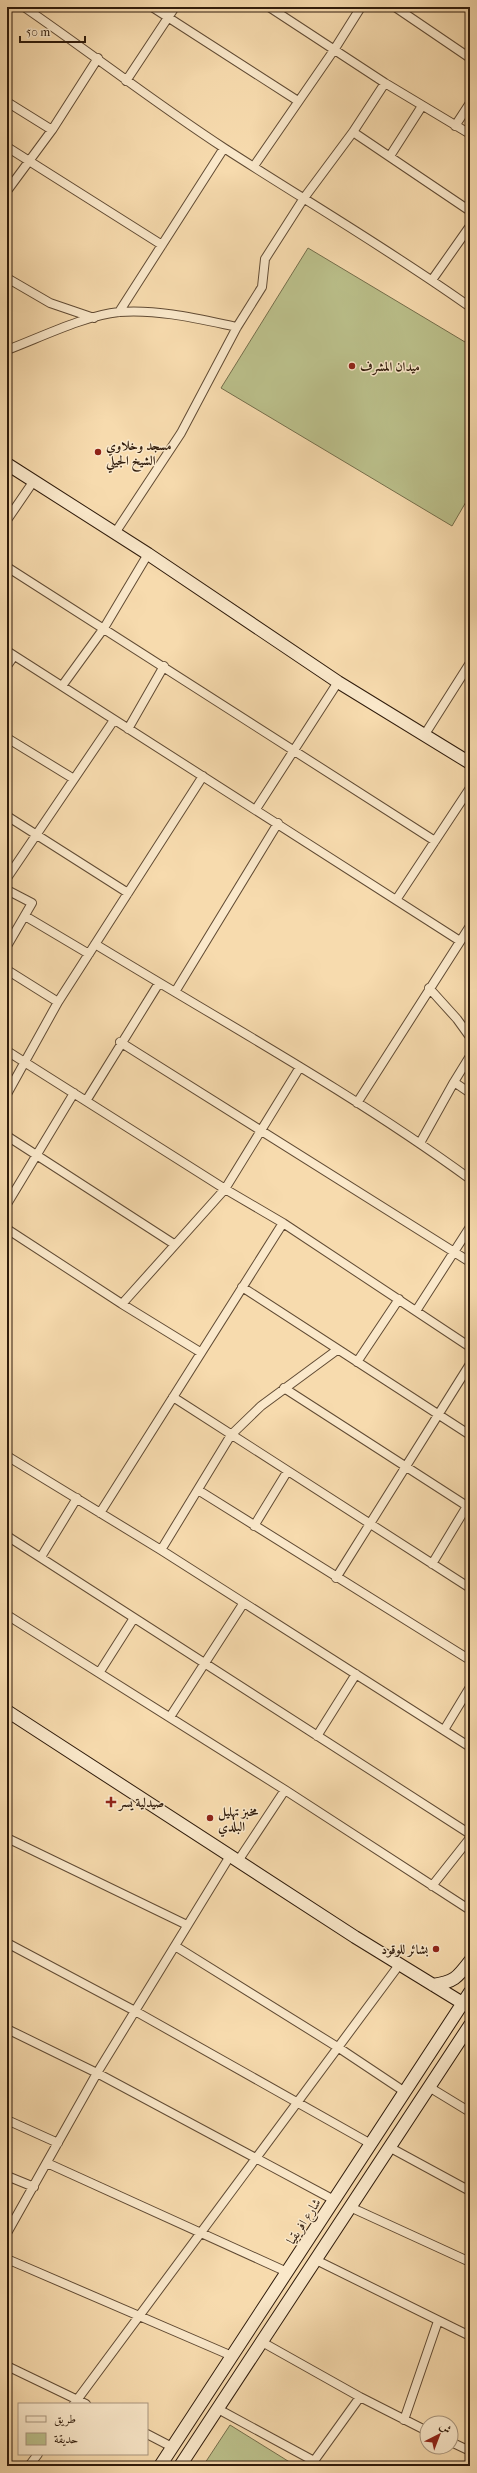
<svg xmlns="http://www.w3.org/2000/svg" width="477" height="2473" viewBox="0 0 477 2473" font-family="'IM FELL French Canon',Amiri,serif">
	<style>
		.green { fill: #bbc08b; stroke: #756e4b }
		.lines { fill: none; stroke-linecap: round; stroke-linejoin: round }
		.street-casing { stroke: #614b34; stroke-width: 10 }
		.secondary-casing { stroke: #2f1b0b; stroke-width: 14 }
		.street { stroke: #fae8ca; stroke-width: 8 }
		.secondary { stroke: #fae8ca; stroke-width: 12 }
		.poi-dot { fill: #8f2418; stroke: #fae8ca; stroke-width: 1.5 }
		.labels { text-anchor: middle; stroke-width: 3; stroke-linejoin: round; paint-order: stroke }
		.poi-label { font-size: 13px; font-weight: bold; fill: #2f1b0b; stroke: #fae8ca; text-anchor: start }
		.street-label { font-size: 13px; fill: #2f1b0b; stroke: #fae8ca }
	</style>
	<rect width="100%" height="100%" fill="#f7dbae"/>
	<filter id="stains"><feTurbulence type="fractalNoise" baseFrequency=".005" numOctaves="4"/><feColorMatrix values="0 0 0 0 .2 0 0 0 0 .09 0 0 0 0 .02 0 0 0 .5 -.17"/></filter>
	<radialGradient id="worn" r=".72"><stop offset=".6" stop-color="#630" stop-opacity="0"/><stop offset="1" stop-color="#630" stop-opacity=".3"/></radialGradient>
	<!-- green -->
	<path class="green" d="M 308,248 L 470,345 L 470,495 L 452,526 L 221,388 Z
		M 230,2425 L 296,2466 L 203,2466 Z"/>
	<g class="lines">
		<defs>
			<path id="street" d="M 24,7 C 91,53 155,103 224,148 C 306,201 390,250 470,307
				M 152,7 L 298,101
				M 269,7 L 385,83 L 470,134
				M 395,7 L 470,58
				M 126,81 L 175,7
				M 7,102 L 52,130
				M 455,126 L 470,103
				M 353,132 L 470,211
				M 7,147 L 162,245
				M 390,156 L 422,106
				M 254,166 L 334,50 L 361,7
				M 7,191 L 52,130 L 98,58
				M 7,278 L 50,303 L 94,318
				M 432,280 L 470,226
				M 119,312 L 224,148
				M 7,350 C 39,338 86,315 119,312 C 159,309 199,319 237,327
				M 7,520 L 33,482
				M 115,533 L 181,433 L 237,327 L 262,287 L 265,259 L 304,198 L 353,132 L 385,83
				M 7,567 L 435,841
				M 7,651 L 460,941
				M 7,666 L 14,656
				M 62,686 L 104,628 L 148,554
				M 128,729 L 164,666
				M 425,734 L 470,663
				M 7,738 L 74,779
				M 256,809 L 338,682
				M 7,816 L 128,893
				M 7,878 L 114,720
				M 7,890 L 32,903 L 7,946
				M 396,900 L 470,788
				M 25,916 L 89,954
				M 95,944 C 221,1021 351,1092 470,1179
				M 7,970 L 58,1002
				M 429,988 L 457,1019 L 470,1037
				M 175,992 L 278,823
				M 120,1042 L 470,1262
				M 7,1051 L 225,1189 L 283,1223 L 470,1347
				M 470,1056 L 454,1082 L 470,1093
				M 7,1094 L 58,1002 L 203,776
				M 86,1101 L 159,983
				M 357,1103 L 470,926
				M 7,1136 L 174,1244
				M 420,1143 L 454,1082
				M 7,1204 L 74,1093
				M 7,1229 L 122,1304 L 200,1352
				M 242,1287 L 470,1435
				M 122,1304 L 225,1189 L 300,1067
				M 416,1311 L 470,1227
				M 357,1362 L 399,1299
				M 284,1388 L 470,1508
				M 173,1397 L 470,1588
				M 7,1456 L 161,1550 L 470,1747
				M 198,1490 L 470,1660
				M 100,1513 L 283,1223
				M 254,1526 L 287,1472
				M 7,1536 L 470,1834
				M 161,1550 L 231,1435 L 261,1406 L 337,1350
				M 41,1557 L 77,1498
				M 432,1564 L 467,1506
				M 336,1578 L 470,1364
				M 7,1615 L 285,1790 L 470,1910
				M 99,1673 L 134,1618
				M 170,1717 L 243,1604
				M 444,1730 L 470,1687
				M 317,1736 L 356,1674
				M 7,1838 L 187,1925
				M 238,1861 L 285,1790
				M 432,1886 L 470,1838
				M 7,1943 L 135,2011 L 371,2144
				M 175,1946 L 339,2048 L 405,2092
				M 7,2029 L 97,2073 L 334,2200
				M 429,2087 L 470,2112
				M 7,2120 L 58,2143
				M 389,2147 L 470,2191
				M 47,2163 L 287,2272
				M 7,2176 L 34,2187
				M 350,2207 L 470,2262
				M 7,2233 L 97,2073 L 230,1856
				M 7,2259 L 232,2356
				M 316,2260 L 470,2336
				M 262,2342 L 360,2397 L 427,2431
				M 7,2366 L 86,2404
				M 74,2404 L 399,1965
				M 218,2409 L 314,2461 L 360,2397
				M 404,2420 L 438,2321
				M 147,2434 L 172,2447
				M 451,2442 L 470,2451
				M 29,2466 L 38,2454"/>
			<path id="secondary" d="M 7,464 L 148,554 L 338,682 L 470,763
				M 7,1711 L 355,1937 L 469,2007
				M 433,1985 C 454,1982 457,1978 470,1961
				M 160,2466 L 470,1992
				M 180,2466 L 470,2025"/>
		</defs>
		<!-- street casing -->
		<use href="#street" class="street-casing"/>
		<!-- secondary casing -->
		<use href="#secondary" class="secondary-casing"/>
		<!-- street -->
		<use href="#street" class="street"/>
		<!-- secondary -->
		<use href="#secondary" class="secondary"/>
	</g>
	<!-- markers -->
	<g class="poi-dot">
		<circle cx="352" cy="366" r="4"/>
		<circle cx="98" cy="452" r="4"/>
		<path d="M109 1796h4v4h4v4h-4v4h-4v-4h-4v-4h4z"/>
		<circle cx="210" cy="1818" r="4"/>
		<circle cx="436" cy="1949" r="4"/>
	</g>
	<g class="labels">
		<!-- poi labels -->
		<g class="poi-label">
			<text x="360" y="371">ميدان المشرف</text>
			<text x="106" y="450">مسجد وخلاوي<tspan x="106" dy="15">الشيخ الجيلي</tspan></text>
			<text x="119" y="1807">صيدلية يسر</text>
			<text x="218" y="1816">مخبز تهليل<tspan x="218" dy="15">البلدي</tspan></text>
			<text x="428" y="1954" text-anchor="end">بشائر للوقود</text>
		</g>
		<!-- street labels -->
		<g class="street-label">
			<text transform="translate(303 2221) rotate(-57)" y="5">شارع افريقيا</text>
		</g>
	</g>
	<!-- margin -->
	<rect width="477" height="2473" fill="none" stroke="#f7dbae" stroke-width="24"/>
	<rect x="8" y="8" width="461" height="2457" fill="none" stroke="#2f1b0b" stroke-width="2"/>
	<rect x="12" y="12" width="453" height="2449" fill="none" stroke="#2f1b0b"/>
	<!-- legend -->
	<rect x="18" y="2403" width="130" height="52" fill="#fae8ca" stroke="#a9967e"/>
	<rect x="26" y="2416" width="20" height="6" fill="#fae8ca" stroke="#a9967e"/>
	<text x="54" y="2423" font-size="12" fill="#2f1b0b">طريق</text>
	<rect x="26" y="2433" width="20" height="12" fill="#bbc08b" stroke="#a9967e"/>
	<text x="54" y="2443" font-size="12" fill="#2f1b0b">حديقة</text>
	<!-- north arrow -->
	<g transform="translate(439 2435) rotate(42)"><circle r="19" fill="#fae8ca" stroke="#a9967e"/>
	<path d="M0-3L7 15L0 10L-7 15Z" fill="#8f2418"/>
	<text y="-6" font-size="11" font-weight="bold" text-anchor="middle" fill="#2f1b0b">ش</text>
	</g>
	<!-- scale -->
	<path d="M20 36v6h65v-6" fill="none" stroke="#2f1b0b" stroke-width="2"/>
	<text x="26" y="36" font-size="12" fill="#2f1b0b" stroke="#fae8ca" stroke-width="3" paint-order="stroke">50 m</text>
	<rect width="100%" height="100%" filter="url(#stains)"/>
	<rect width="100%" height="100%" fill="url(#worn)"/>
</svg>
